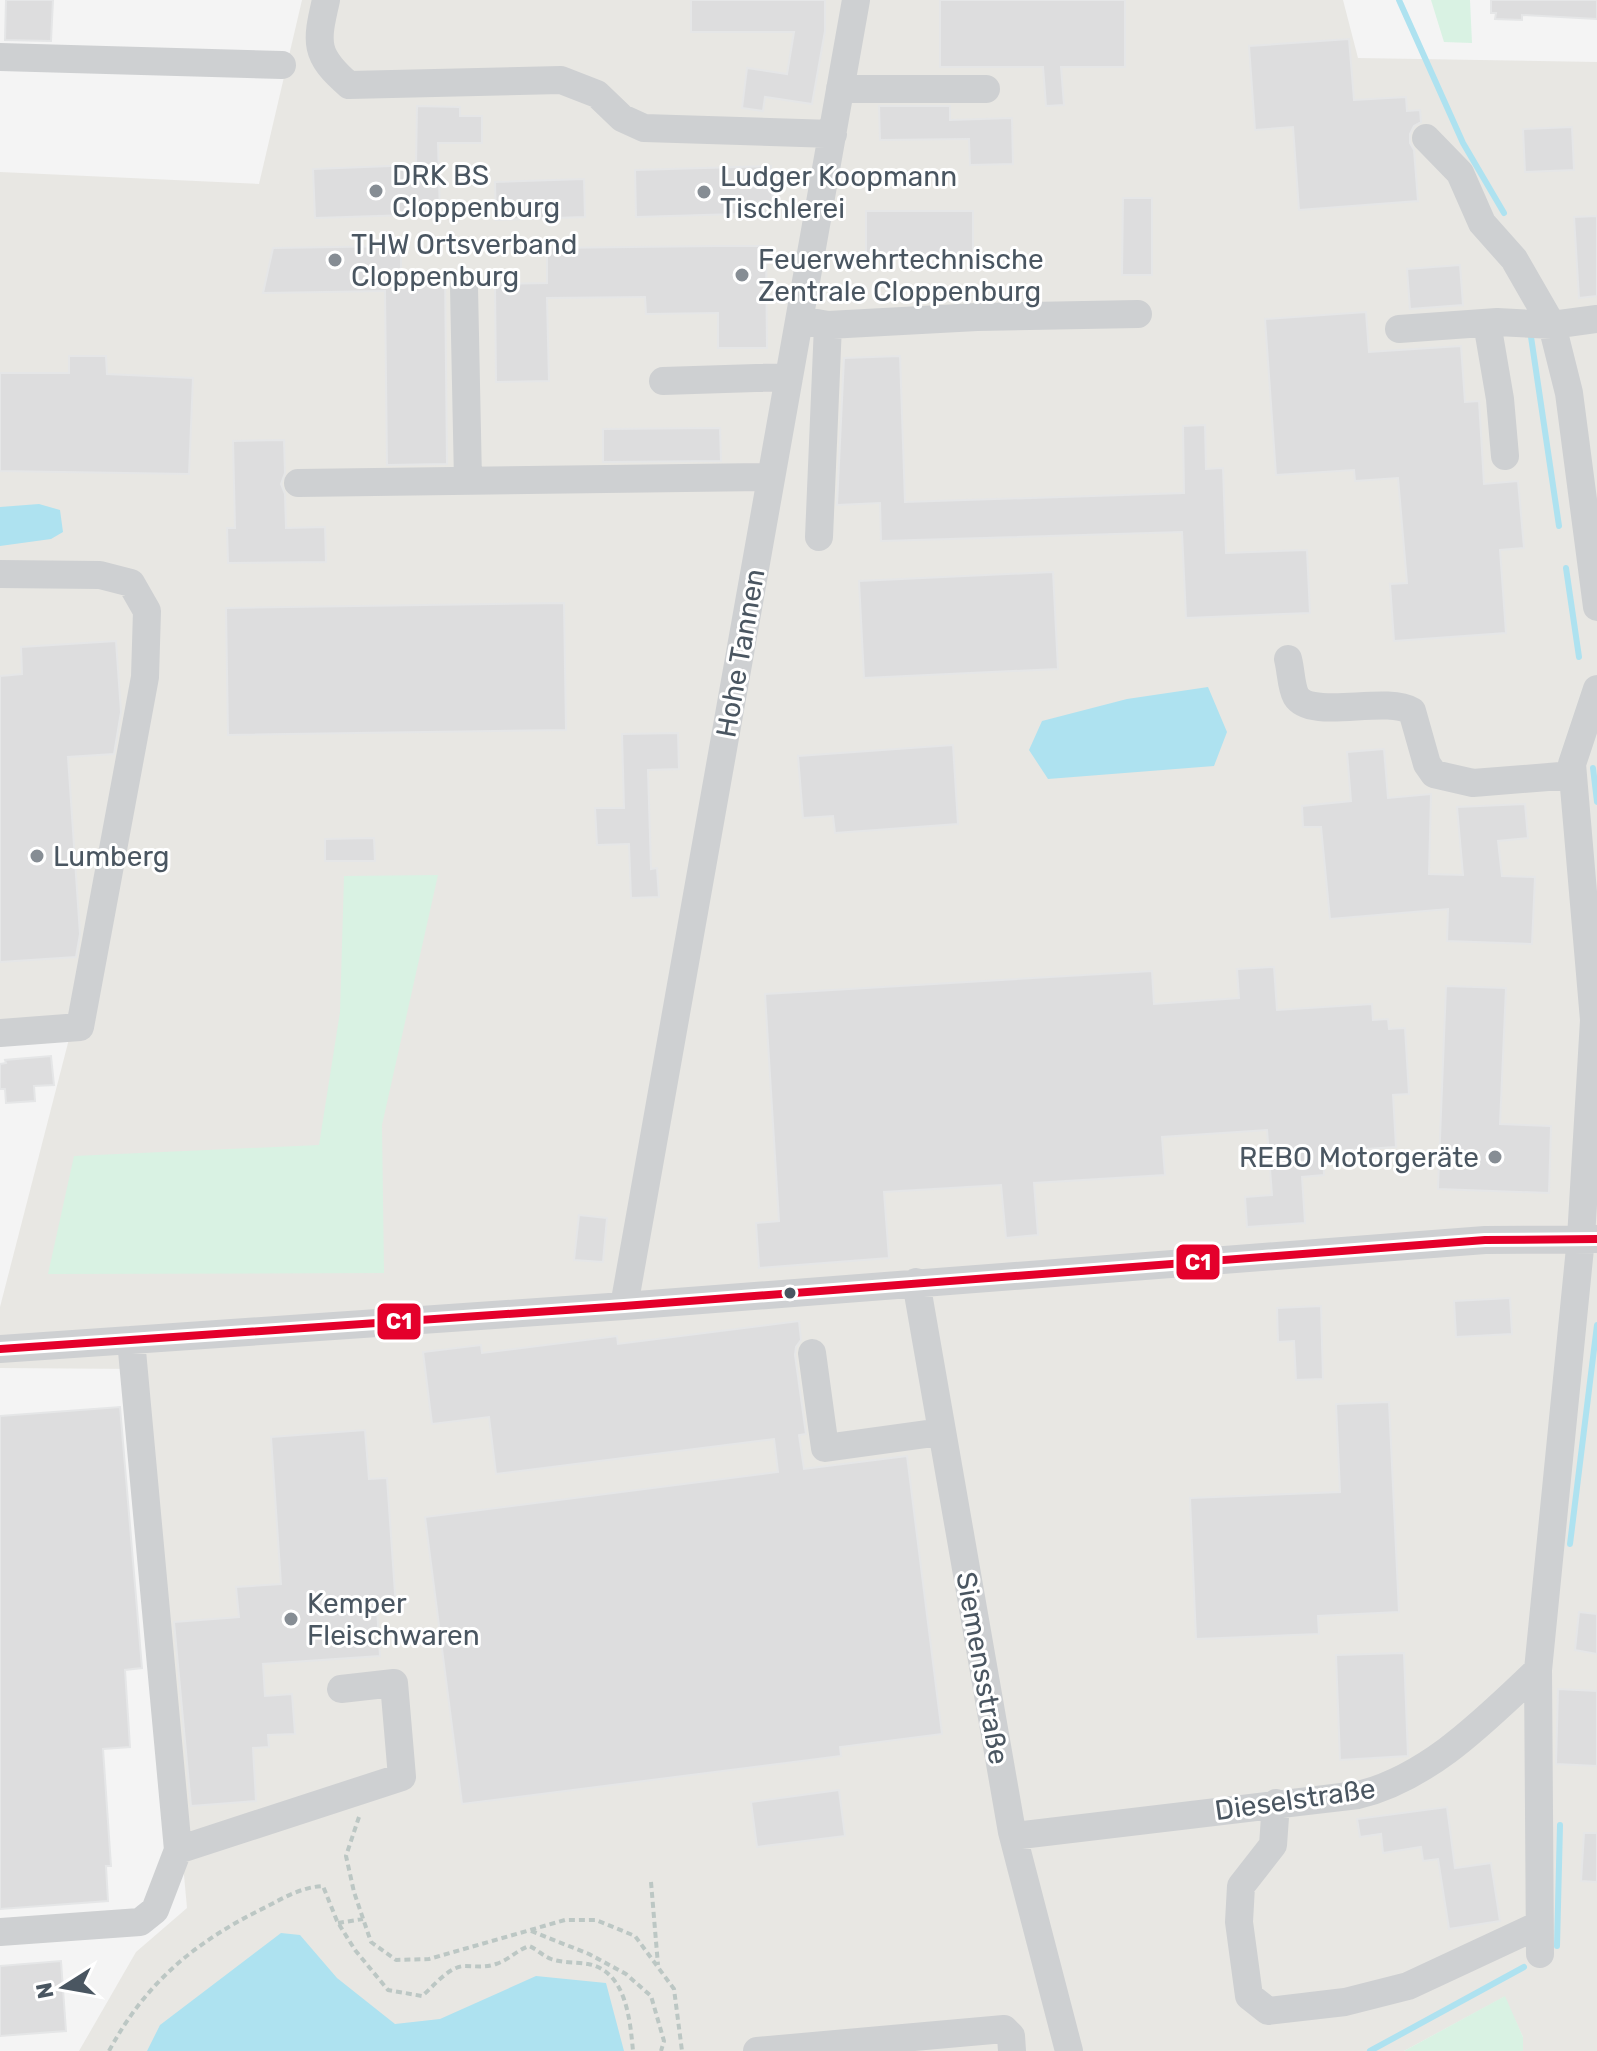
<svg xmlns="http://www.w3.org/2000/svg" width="1597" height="2051" viewBox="0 0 1597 2051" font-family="Rubik,sans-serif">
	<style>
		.commercial { fill: #e8e7e3 }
		.green { fill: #d9f2e3 }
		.water { fill: #aee2f0 }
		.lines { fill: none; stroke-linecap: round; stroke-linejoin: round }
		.stream { stroke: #aee2f0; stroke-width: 6 }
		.building { fill: #ddddde; stroke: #e5e6e7; stroke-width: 2 }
		.path { stroke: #bcc7c4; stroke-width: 4; stroke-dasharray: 6 4; stroke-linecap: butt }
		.minor { stroke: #ced0d2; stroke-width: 28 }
		.bus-1-casing { stroke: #fff; stroke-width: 14 }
		.bus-1 { stroke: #e4002b; stroke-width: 8 }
		.poi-dot { fill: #868d94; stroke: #fff; stroke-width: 3 }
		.bus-dot { fill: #4a5661; stroke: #fff; stroke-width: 3 }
		.labels { text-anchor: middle; stroke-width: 6; stroke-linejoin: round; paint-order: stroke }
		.poi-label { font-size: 28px; fill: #4a5661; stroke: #fff; text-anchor: start }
		.street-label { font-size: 28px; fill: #4a5661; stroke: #fff }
		.line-badge { stroke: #fff; stroke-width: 3 }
		.badge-label { font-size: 22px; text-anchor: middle; font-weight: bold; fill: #fff }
	</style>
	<rect width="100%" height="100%" fill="#f4f4f4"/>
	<!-- commercial -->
	<path class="commercial" d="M 302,0 L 1343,0 L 1358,58 L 1597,62 L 1597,2051 L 1523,2051 L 1523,2037 L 1504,1997 L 1404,2051 L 79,2051 L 136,1952 L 187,1908 L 138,1369 L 0,1368 L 0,1307 L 69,1039 L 0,1045 L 0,172 L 259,184 Z"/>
	<!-- green -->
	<path class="green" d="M 1431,0 L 1470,0 L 1472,43 L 1444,42 Z
		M 438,875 L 382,1125 L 384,1273 L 48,1274 L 74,1156 L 319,1145 L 340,1012 L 344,876 Z
		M 1505,1996 L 1523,2037 L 1523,2051 L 1404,2051 Z"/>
	<!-- water -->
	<path class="water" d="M 39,504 L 60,510 L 63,532 L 51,539 L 0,546 L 0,507 Z
		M 1208,687 L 1227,732 L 1214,766 L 1048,779 L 1029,750 L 1042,721 L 1127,699 Z
		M 281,1933 L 300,1935 L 337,1978 L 395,2024 L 440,2019 L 536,1976 L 606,1983 L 624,2051 L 147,2051 L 160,2025 Z"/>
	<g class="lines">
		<!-- stream -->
		<path class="stream" d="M 1399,0 L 1463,143 L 1504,213
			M 1530,330 L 1559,526
			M 1566,568 L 1579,657
			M 1593,768 L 1597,802
			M 1570,1544 L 1597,1325
			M 1557,1946 L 1560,1825
			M 1370,2051 L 1524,1967"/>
	</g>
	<!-- building -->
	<path class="building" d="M 6,0 L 53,0 L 51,41 L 5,40 Z
		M 691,0 L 825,0 L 825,31 L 812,104 L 765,97 L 763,111 L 742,108 L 747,68 L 787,74 L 794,32 L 691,32 Z
		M 940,0 L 1125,0 L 1125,67 L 1061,67 L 1064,105 L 1046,106 L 1043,67 L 940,67 Z
		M 1491,0 L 1597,0 L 1597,19 L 1522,15 L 1522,20 L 1495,19 L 1496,13 L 1491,13 Z
		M 1349,39 L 1354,100 L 1406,97 L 1407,111 L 1420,110 L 1421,122 L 1414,126 L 1410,134 L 1410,143 L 1414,150 L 1418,201 L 1299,210 L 1293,127 L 1255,130 L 1249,46 Z
		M 417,106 L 460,107 L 460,116 L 482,116 L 482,143 L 438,143 L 440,214 L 315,218 L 313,169 L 416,165 Z
		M 879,106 L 950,106 L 950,120 L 1012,118 L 1013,164 L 970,165 L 969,139 L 880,140 Z
		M 1572,127 L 1574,170 L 1525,172 L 1523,129 Z
		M 771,166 L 773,213 L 636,217 L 635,170 Z
		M 584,179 L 585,217 L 496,220 L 495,182 Z
		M 1123,198 L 1152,198 L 1152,275 L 1122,275 Z
		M 866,211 L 973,211 L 973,255 L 866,255 Z
		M 1597,216 L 1597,296 L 1579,298 L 1574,217 Z
		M 401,246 L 401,272 L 445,272 L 447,464 L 387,465 L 385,291 L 263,293 L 273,248 Z
		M 717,246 L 766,246 L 767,348 L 718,348 L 718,313 L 646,314 L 645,297 L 547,298 L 549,381 L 496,382 L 495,284 L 547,283 L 547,248 Z
		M 1460,265 L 1463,305 L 1410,309 L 1407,269 Z
		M 1366,312 L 1369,352 L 1461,346 L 1465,402 L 1479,401 L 1484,484 L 1518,481 L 1524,548 L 1500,550 L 1506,633 L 1394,641 L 1390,584 L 1407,583 L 1398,478 L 1355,481 L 1354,470 L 1276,475 L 1265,319 Z
		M 69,356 L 106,356 L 107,374 L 193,378 L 189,474 L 0,471 L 0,373 L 69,373 Z
		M 900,356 L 905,502 L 1184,493 L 1183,426 L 1205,425 L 1206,469 L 1223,468 L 1226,553 L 1307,550 L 1310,613 L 1186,618 L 1182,532 L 881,541 L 880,503 L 837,505 L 844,358 Z
		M 720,428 L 721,461 L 603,462 L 603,429 Z
		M 284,440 L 285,473 L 281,484 L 285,494 L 286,528 L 325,527 L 326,562 L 228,563 L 227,528 L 235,528 L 233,441 Z
		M 1053,572 L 1058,669 L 864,678 L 859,581 Z
		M 564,603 L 566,730 L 228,735 L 226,608 Z
		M 116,641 L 121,712 L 114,754 L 68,757 L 80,934 L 76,957 L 0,962 L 0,676 L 22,674 L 21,647 Z
		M 678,733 L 679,769 L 648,770 L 651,869 L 657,868 L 659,897 L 631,898 L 629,844 L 597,845 L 595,808 L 624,808 L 622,734 Z
		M 953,745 L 958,824 L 835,833 L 833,816 L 803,818 L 798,756 Z
		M 1384,749 L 1388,798 L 1431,794 L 1429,874 L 1463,875 L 1457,807 L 1525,804 L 1528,838 L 1498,841 L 1502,876 L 1535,877 L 1532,944 L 1447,941 L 1448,909 L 1330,919 L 1321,827 L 1303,827 L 1302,806 L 1351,801 L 1347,752 Z
		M 374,838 L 375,861 L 325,861 L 325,839 Z
		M 1274,967 L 1277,1010 L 1372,1004 L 1373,1020 L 1388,1019 L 1389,1029 L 1405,1028 L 1409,1094 L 1393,1095 L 1396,1147 L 1323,1152 L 1324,1175 L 1302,1177 L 1305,1223 L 1247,1227 L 1245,1197 L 1272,1195 L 1267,1130 L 1162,1137 L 1165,1175 L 1034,1183 L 1038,1235 L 1006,1238 L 1001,1185 L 884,1192 L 889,1258 L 759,1268 L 756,1223 L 779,1221 L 765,994 L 1152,971 L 1154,1004 L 1239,998 L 1237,969 Z
		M 1446,986 L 1506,988 L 1500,1124 L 1551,1126 L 1549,1193 L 1438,1189 Z
		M 51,1056 L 54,1085 L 34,1086 L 35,1101 L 6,1103 L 5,1089 L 0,1089 L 0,1064 L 6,1063 L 5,1060 Z
		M 579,1215 L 607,1218 L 603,1262 L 574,1260 Z
		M 1510,1298 L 1512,1334 L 1456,1337 L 1454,1301 Z
		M 1321,1306 L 1323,1379 L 1296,1380 L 1294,1341 L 1278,1342 L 1277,1308 Z
		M 799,1321 L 801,1340 L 796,1347 L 795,1355 L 806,1434 L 799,1435 L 804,1469 L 907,1456 L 942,1734 L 840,1747 L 841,1756 L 462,1804 L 425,1517 L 778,1472 L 774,1439 L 496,1474 L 489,1417 L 432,1424 L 423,1352 L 481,1345 L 482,1353 L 617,1336 L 618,1344 Z
		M 1389,1402 L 1399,1612 L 1318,1616 L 1319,1634 L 1196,1639 L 1190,1498 L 1340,1492 L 1336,1404 Z
		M 120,1407 L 142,1668 L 125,1670 L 130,1747 L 103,1749 L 111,1866 L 106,1866 L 108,1901 L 0,1909 L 0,1416 Z
		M 365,1430 L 369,1479 L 387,1478 L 396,1608 L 377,1609 L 380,1656 L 263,1664 L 265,1696 L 292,1694 L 295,1734 L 268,1735 L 269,1747 L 253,1748 L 256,1801 L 191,1806 L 174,1622 L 239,1617 L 236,1587 L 281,1584 L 271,1437 Z
		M 1579,1612 L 1597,1614 L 1597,1654 L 1575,1650 Z
		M 1404,1653 L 1408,1756 L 1340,1760 L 1336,1655 Z
		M 1558,1689 L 1597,1691 L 1597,1766 L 1556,1764 Z
		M 839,1790 L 845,1836 L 757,1847 L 751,1802 Z
		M 1447,1807 L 1455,1868 L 1491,1863 L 1500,1921 L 1449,1929 L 1438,1859 L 1423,1861 L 1421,1847 L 1383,1853 L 1381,1834 L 1360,1837 L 1357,1819 Z
		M 1584,1833 L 1597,1833 L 1597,1882 L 1581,1881 Z
		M 61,1961 L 66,2031 L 0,2036 L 0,1966 Z"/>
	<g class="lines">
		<!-- path -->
		<path class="path" d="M 359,1817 L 346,1856 L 354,1892 L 371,1942 L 396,1960 L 429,1959 L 565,1920 L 596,1920 L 635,1936 L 674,1989 L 682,2051
			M 651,1882 L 658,1965
			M 338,1923 L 363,1919
			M 531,1931 L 589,1954 L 626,1974 L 651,1996 L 664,2041 L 661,2051
			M 109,2051 C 146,1982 196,1941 266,1907 C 285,1897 302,1887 323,1886 L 337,1921 L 355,1950 L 388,1990 L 422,1996 C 433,1987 448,1967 464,1966 C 476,1966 484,1968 496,1964 C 509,1960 517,1950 529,1946 C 537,1949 543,1956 551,1959 C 562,1963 576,1962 588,1964 C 626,1971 630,2019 633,2051"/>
		<!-- minor -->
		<path class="minor" d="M 326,0 C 316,43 314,55 349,85 L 561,80 L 597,94 L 622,118 L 644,128 L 833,134
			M 0,57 L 282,65
			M 840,89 L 986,89
			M 1426,138 L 1460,173 L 1482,223 L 1514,259 L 1552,325 L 1569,393 L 1597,607
			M 464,287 L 468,481
			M 800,320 L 828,325 L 977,317 L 1138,314
			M 1487,323 L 1500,399 L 1505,456
			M 1399,329 L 1497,322 L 1552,325 L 1597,319
			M 663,381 L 789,377
			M 298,483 L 771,477
			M 819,537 L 828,325
			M 0,574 L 100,575 L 131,583 L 147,611 L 145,677 L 80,1027 L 0,1033
			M 1288,659 C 1291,670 1291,687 1296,696 C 1311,721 1385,695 1412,711 L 1427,764 L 1434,774 L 1473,783 L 1573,775
			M 916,1282 L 1012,1832 L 1069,2051
			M 624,1306 L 856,0
			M 0,1349 L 624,1306 L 1485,1240 L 1597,1239
			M 812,1353 L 825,1448 L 941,1432
			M 1276,1803 L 1273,1845 L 1241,1886 L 1239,1922 L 1249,1996 L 1268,2011 L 1345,2002 L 1408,1986 L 1539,1925
			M 1014,1836 L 1358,1795 C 1429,1778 1486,1719 1538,1670
			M 178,1850 L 402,1777 L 394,1683 L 341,1689
			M 0,1932 L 140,1922 L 155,1910 L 178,1850 L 131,1340
			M 1540,1954 L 1538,1670 L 1581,1238 L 1594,1020 L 1572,764 L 1597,689
			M 757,2051 L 1004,2029 L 1011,2036 L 1012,2051"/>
		<defs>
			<path id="bus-1" d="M 0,1349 L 624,1306 L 1485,1240 L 1597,1239"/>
		</defs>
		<!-- bus-1 casing -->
		<use href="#bus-1" class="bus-1-casing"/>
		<!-- bus-1 -->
		<use href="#bus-1" class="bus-1"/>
	</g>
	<!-- markers -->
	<g class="poi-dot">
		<circle cx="376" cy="191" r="8"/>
		<circle cx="704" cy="192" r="8"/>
		<circle cx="335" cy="260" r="8"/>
		<circle cx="742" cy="275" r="8"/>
		<circle cx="37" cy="856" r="8"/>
		<circle cx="1495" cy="1157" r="8"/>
		<circle cx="291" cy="1619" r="8"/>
	</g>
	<circle class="bus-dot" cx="790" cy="1293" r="7"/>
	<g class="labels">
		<!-- poi labels -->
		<g class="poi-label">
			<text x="392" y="185">DRK BS<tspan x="392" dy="32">Cloppenburg</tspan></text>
			<text x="720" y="186">Ludger Koopmann<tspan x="720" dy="32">Tischlerei</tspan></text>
			<text x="351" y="254">THW Ortsverband<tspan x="351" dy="32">Cloppenburg</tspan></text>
			<text x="758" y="269">Feuerwehrtechnische<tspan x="758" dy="32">Zentrale Cloppenburg</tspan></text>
			<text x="53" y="866">Lumberg</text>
			<text x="1479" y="1167" text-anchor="end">REBO Motorgeräte</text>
			<text x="307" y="1613">Kemper<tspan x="307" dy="32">Fleischwaren</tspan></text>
		</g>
		<!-- street labels -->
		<g class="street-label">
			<text transform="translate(740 653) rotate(-80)" y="10">Hohe Tannen</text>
			<text transform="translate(983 1668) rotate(80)" y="10">Siemensstraße</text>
			<text transform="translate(1295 1799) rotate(-8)" y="10">Dieselstraße</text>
		</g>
	</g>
	<g class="line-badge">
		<rect x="1175" y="1243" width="46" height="38" rx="8" fill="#e4002b"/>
		<rect x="376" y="1302" width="46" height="39" rx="8" fill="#e4002b"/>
	</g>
	<g class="badge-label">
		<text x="1198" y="1270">C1</text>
		<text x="399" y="1329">C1</text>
	</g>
	<!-- north arrow -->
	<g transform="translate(64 1987) rotate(259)" stroke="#ffffff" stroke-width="6" paint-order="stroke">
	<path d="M0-6L14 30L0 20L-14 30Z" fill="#4a5661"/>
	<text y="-12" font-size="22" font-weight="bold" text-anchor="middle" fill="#4a5661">N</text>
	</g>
</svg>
